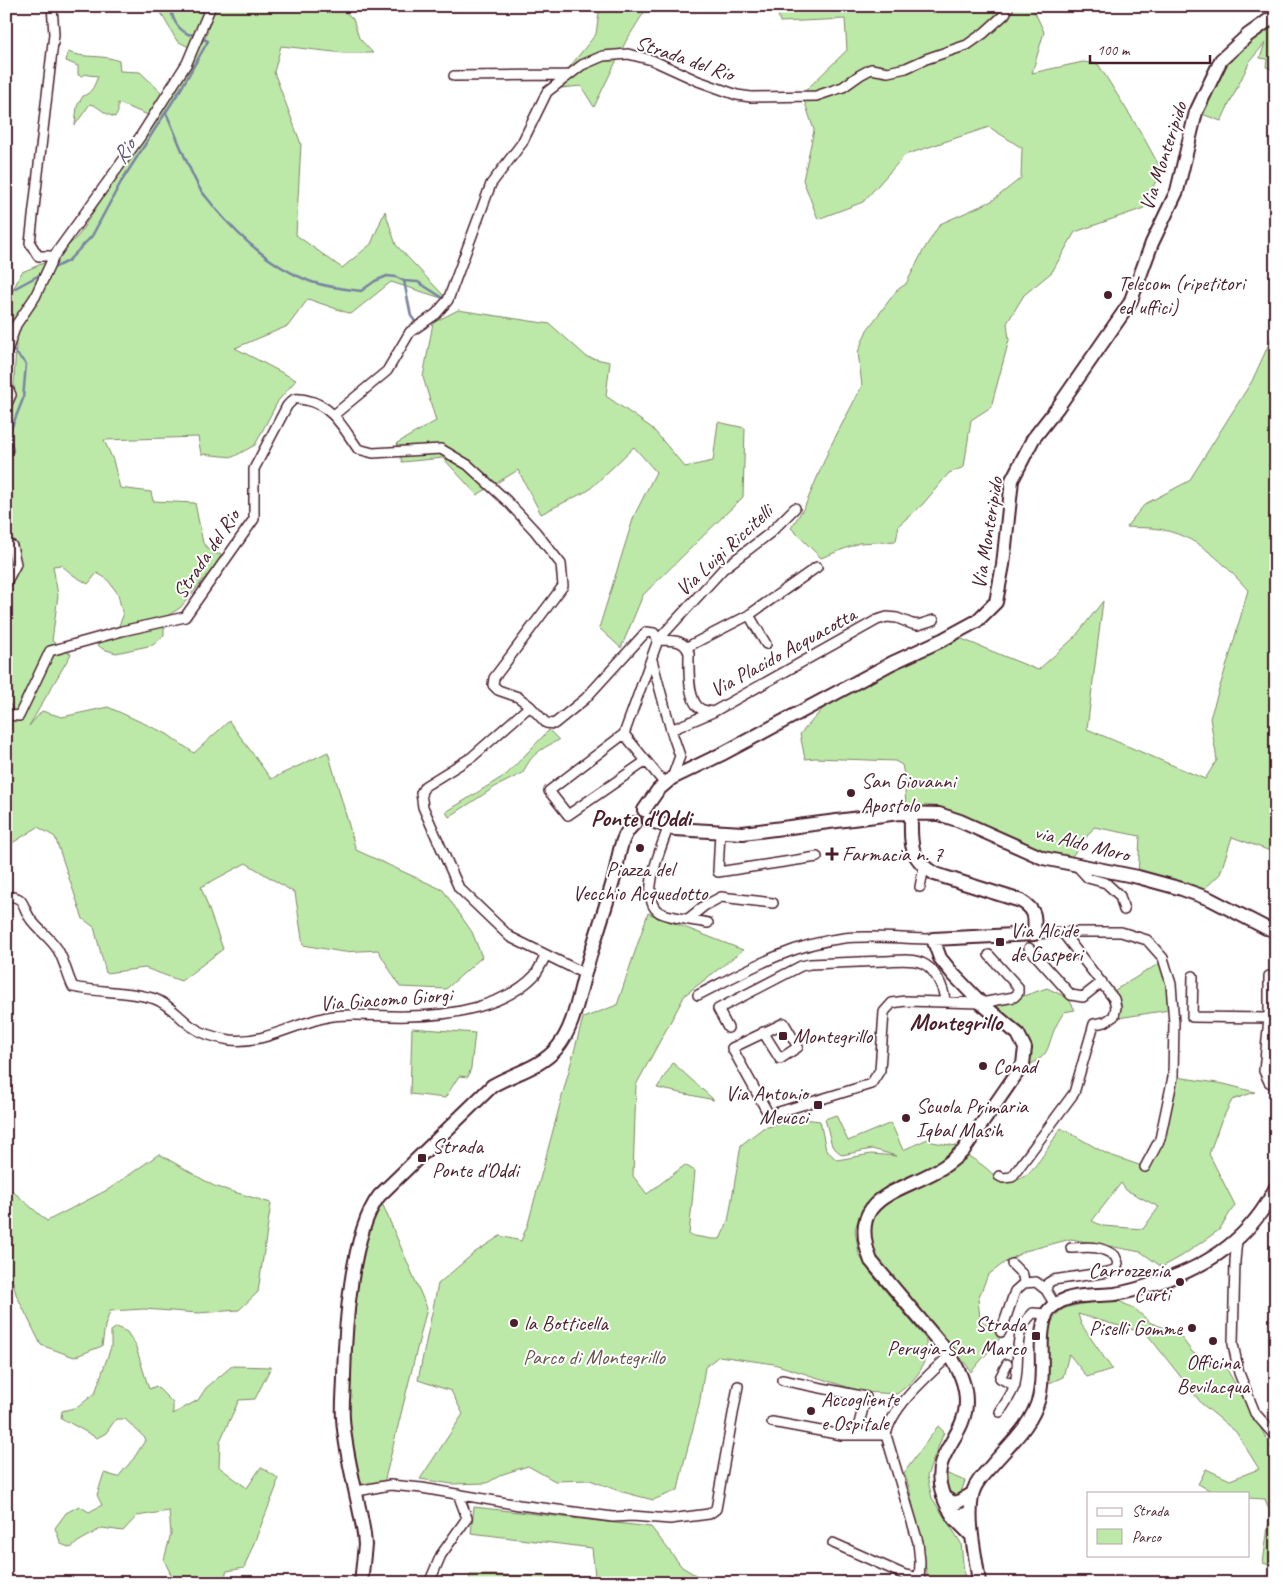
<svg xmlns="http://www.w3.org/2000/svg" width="1282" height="1589" viewBox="0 0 1282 1589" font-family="Caveat,sans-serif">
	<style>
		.green { fill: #bce9a8; stroke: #83846a; fill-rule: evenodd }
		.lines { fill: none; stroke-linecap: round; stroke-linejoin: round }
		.stream { stroke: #7983a2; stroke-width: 2.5 }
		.street-casing { stroke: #4a1f2b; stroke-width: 12 }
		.secondary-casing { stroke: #4a1f2b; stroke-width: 16 }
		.street { stroke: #fff; stroke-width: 9 }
		.secondary { stroke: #fff; stroke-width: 12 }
		.poi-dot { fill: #4a1f2b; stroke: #fff; stroke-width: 2 }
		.labels { text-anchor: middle; stroke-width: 4; stroke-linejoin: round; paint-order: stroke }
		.street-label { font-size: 21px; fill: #4a1f2b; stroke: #fff }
		.poi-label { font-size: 21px; fill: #4a1f2b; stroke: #fff; text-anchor: start }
		.park-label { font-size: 21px; fill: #66524a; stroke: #fff }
		.water-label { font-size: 22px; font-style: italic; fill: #655971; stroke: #fff }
		.quarter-label { font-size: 24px; font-weight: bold; fill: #4a1f2b; stroke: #fff }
	</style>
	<rect width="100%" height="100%" fill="#fff"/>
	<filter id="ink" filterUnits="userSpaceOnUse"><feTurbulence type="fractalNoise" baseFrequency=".02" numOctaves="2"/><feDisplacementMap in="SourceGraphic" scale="10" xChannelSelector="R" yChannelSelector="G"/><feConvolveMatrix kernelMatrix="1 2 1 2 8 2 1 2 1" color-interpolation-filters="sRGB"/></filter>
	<g filter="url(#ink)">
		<!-- green -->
		<path class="green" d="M 157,6 L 207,6 L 191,48 L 177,41 Z
			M 215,6 L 338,6 L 353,19 L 359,38 L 373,53 L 343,53 L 281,46 L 274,72 L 301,144 L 296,235 L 342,268 L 371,244 L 385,211 L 396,245 L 448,300 L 391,282 L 351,314 L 308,299 L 288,326 L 235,348 L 296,380 L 278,401 L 255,445 L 233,457 L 201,454 L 198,437 L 104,440 L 113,460 L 120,488 L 151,492 L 153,501 L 195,503 L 203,543 L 212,553 L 224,555 L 180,608 L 164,618 L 164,635 L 153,645 L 116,653 L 103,649 L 95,643 L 105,639 L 113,639 L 123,616 L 118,594 L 107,579 L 97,573 L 88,584 L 73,575 L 61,565 L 53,566 L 58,595 L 52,641 L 71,654 L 29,726 L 42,711 L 62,717 L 108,707 L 167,734 L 194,753 L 229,721 L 271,779 L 328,752 L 356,850 L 443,890 L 472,932 L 482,957 L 446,989 L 400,987 L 378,950 L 343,952 L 303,945 L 295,893 L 246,863 L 201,887 L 223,949 L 181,981 L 145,968 L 106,973 L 94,927 L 83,919 L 55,837 L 38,827 L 6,847 L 6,417 L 13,399 L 16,344 L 6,347 L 6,303 L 22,272 L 56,258 L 78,236 L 129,156 L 151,128 L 206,36 Z
			M 600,6 L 648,6 L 626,41 L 594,107 L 581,86 L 552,89 L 596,34 Z
			M 776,6 L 1032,6 L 1044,32 L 1032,73 L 1083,62 L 1098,64 L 1140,131 L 1161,169 L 1144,208 L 1075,232 L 1052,272 L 1024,295 L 1007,323 L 1009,340 L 991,407 L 971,420 L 964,467 L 949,473 L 923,504 L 899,525 L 896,541 L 859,543 L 821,558 L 791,528 L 805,506 L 830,447 L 862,386 L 858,352 L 867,330 L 897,290 L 906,284 L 923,251 L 940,224 L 992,201 L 1021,178 L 1022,148 L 989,127 L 905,155 L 863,202 L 818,219 L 803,180 L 814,130 L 802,94 L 847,50 L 845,19 L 780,22 Z
			M 1276,18 L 1276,71 L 1266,67 L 1267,59 L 1260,58 L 1265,43 L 1250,61 L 1221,121 L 1199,113 L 1223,61 Z
			M 68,52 C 85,59 103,54 119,61 L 120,71 L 140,72 L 162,93 L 148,115 L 118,103 L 118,112 L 115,117 C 105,115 99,106 90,104 L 75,125 L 77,106 L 83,96 C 92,93 95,84 98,76 L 88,75 L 86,74 L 82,76 L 78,75 L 78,66 L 66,61 Z
			M 458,310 L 550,324 L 587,357 L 610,362 L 606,396 L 652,428 L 685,467 L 713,461 L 718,422 L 745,428 L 743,497 L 643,595 L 621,648 L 599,628 L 634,516 L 656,472 L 634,447 L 589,490 L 541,514 L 518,470 L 477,495 L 443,458 L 402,462 L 397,443 L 436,421 L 423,377 L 433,323 Z
			M 1276,318 L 1276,853 L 1232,837 L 1220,874 L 1198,895 L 1138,877 L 1140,836 L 1094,827 L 1067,863 L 939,814 L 906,806 L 904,775 L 902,765 L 895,761 L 815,758 L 805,759 L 800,734 L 837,693 L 952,635 L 1038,670 L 1075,637 L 1103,601 L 1087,729 L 1205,779 L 1217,760 L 1210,718 L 1231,651 L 1248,590 C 1223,563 1202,539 1164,530 C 1152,527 1138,528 1126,527 L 1145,504 L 1189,481 L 1252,381 L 1274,333 Z
			M 549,730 L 559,740 C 541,749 531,754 523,773 L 495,787 L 449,817 L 446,812 L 507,774 Z
			M 648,913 L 743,950 L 685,995 L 636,1085 L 633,1176 L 647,1194 L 685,1165 L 695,1171 L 689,1235 L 712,1239 L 720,1239 L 728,1222 L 741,1145 L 763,1128 L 804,1119 L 820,1121 L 826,1150 L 837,1160 L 871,1154 L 897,1156 L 872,1149 L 842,1155 L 832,1146 L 825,1119 L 836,1115 L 848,1141 L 891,1123 L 903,1150 L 930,1138 L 932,1142 L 956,1146 L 939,1164 L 886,1186 L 860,1213 L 855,1230 L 859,1255 L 872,1275 L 926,1339 C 927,1368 919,1376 897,1394 L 863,1392 L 774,1364 L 719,1356 L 705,1367 L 699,1406 L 684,1462 L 678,1490 L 653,1500 L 619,1491 L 590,1480 L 555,1481 L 528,1466 L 503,1474 L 487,1483 L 452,1484 L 420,1479 L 463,1414 L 451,1391 L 418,1380 L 438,1284 L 474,1253 L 500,1236 L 521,1241 L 528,1224 L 583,1018 L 617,1005 Z
			M 1160,963 L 1168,985 L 1169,1010 L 1118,1018 L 1115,990 Z
			M 1047,988 L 1068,998 L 1075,1010 L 1064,1012 C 1062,1016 1058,1021 1056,1026 C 1046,1047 1052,1055 1027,1066 L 1030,1052 L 994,1006 Z
			M 412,1028 L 475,1033 L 471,1068 L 468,1077 L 459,1076 L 445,1098 L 410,1094 Z
			M 673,1063 L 714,1100 L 657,1088 Z
			M 1176,1077 L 1224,1084 L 1255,1092 L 1232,1100 L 1220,1124 L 1209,1154 L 1235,1205 L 1219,1230 L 1182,1256 L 1162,1267 L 1141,1252 L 1071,1239 L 1025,1251 L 1004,1263 L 988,1275 L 978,1299 L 980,1319 L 1001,1337 L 971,1372 L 965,1363 L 875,1260 L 869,1245 L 872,1214 L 880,1203 L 944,1174 L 963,1153 C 971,1158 979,1162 986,1168 C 991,1172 996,1178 1001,1180 C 1027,1192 1049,1144 1061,1128 L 1107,1154 L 1145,1167 L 1145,1168 L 1150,1168 L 1162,1141 ZM 1121,1183 L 1126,1190 L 1159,1207 L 1143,1229 L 1103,1226 L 1092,1221 Z
			M 159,1154 L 214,1186 L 271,1203 L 258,1292 L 239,1310 L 198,1313 L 144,1309 L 110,1311 L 105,1326 L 102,1346 L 74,1357 L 41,1345 L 16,1294 L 6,1255 L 6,1190 L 9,1188 L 47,1221 L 109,1189 Z
			M 379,1196 L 427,1308 L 383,1487 L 357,1491 L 346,1444 L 356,1261 Z
			M 1115,1299 L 1135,1309 L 1151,1323 L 1177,1332 L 1193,1353 L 1225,1366 L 1273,1450 L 1276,1452 L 1276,1567 L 1263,1563 L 1270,1512 L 1265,1499 L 1248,1498 L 1248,1493 L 1215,1493 L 1198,1484 L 1206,1469 L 1230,1480 L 1259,1469 L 1236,1432 L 1202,1404 L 1147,1334 L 1078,1314 L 1081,1324 L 1112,1369 L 1087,1377 L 1069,1354 L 1063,1377 L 1047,1384 C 1047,1362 1041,1315 1068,1307 C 1083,1303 1100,1302 1115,1299 Z
			M 117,1327 L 127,1332 L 135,1344 L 149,1389 L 156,1386 L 173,1403 L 173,1414 L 198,1400 L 206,1388 L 232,1366 L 271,1367 L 255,1399 L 239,1400 L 220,1441 L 219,1467 L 247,1488 L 261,1467 L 278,1478 L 276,1488 L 244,1568 L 227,1571 L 222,1583 L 175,1583 L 164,1560 L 171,1533 L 169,1511 L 137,1516 L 123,1531 L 102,1528 L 78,1542 L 71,1548 L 61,1544 L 55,1528 L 66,1513 L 79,1506 L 89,1512 L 102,1505 L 97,1495 L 104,1473 L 118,1477 L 134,1458 L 146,1439 L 125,1419 L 116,1419 L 106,1433 L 97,1438 L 61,1418 L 62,1411 L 78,1407 L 95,1393 L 111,1347 L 111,1331 Z
			M 938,1426 L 944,1432 L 927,1476 L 932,1498 L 961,1543 L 965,1583 L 927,1583 L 928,1579 L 909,1487 L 904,1473 Z
			M 943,1472 L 965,1481 L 959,1498 L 953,1498 L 946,1493 Z
			M 474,1507 L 651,1527 L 682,1567 L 709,1583 L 469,1583 L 470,1575 L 595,1576 L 592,1548 L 471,1533 Z"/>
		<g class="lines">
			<!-- stream -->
			<path class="stream" d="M 171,6 C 171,17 177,29 188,34 C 191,35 194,34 196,36
				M 166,113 C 178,138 186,164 200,189 C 204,195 210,201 214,207 C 240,238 271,266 309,281 C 326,287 344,289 361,291 L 375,281 L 387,276 L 396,277 L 404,281 L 418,282 L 443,298
				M 52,269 L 68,261 L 92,236 L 121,182 L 182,87 L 208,41 L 201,38
				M 404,281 L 411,316 L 417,324
				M 6,295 L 8,292 L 43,273
				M 6,456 L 13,451 L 9,434 L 23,399 L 26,364 L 11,348"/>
			<defs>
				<path id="street" d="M 52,6 L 54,34 L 30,243 L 38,256 L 54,256 L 140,137 L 187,63 L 211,6
					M 454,76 L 568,75
					M 6,354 L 16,325 L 35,297 L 54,256
					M 6,383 L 11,395 L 6,406
					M 335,414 L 387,371 L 410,332 L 436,314 L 448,300 L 491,184 L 522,143 L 547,92 L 582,65 L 603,56 L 628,54 L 652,60 L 698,81 L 737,95 L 751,97 L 816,96 L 843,87 L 860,75 L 871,69 L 888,72 L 906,68 L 926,59 L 967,45 L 984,33 L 1005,14 L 1009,6
					M 6,542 L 12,546 L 16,564 L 6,583
					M 749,615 L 766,644
					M 658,640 C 671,641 684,638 689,653 C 689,667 687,702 701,709 C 704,711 709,711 713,712 L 877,620 L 887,617 L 897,618 L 912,624 L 918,625 L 934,620
					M 658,640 L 723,569 L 770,533 L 795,508
					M 687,647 L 749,615 L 817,567
					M 652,660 L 671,730 L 680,756 L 672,778
					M 6,708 L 8,715 L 19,716 L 50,651 L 122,631 L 185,617 L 254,519 L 254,469 L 287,406 C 295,397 295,398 306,400 C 332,405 344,429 358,449 L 373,453 L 441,449 L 468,465 L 507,501 L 535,531 L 561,564 L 563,586 L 494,678 L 493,685 L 498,690 L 518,697 L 530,706
					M 671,730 L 713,712
					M 624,734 L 549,791 L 568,815 L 646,761
					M 668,828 C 662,846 638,899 659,912 C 666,917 698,921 708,923
					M 720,832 L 718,872 L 817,857
					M 1076,865 L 1088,878 L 1106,883 L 1120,896 L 1124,910
					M 920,887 L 924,867
					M 6,897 C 27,895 21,908 32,921 C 40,931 51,939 58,950 C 65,962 67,975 73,987 C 99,993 129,990 155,999 C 169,1004 180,1018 191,1026 C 202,1034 217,1038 230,1040 C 266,1044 298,1021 333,1016 C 357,1013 384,1017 408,1016 C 449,1016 505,1007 535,975 C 539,969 543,961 546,955
					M 688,919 L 704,906 L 721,897 L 773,903
					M 1034,934 L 1062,932 L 1121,932 L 1147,940 L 1163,958 L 1171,984 L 1174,1023 L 1173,1077 L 1160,1139 L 1145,1167
					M 1029,948 L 1071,995 L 1083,997 L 1102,982
					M 585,974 L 510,937 L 459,888 L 423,807 L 421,793 L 425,786 L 472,757 L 530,706 L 546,723 L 554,724 L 585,699 L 646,632 L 654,633 L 658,640 L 624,734 L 665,784
					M 1193,976 L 1192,1017 L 1269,1018
					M 1269,976 L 1269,1018 L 1264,1071 L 1269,1082 L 1276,1085
					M 698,995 C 745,971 791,944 844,938 C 871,935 906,939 933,939
					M 728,1028 L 718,1009 L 801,966 L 810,964 C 834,963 859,962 883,961 C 895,961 911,958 922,963 C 935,968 944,988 945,1001
					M 763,1032 L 780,1059 L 798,1047 L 784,1023 L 732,1048 L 769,1115 L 871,1084 L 880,1070 L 884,1012 L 892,1003 L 905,1001 L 981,1003 L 1014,997 L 1018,993 L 1018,987 L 989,955
					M 999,1176 L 1003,1178 L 1012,1177 L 1074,1093 L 1094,1024 L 1105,1022 L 1114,1016 L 1116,1007 L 1114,999 L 1062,932
					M 1237,1240 L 1235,1261 L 1233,1344 L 1239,1373 L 1255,1413 L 1276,1437
					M 1012,1264 L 1023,1275 L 1024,1283
					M 1046,1290 L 1048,1283 L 1053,1280 L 1108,1272 L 1116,1269 L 1118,1263 L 1115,1256 C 1099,1245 1090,1247 1071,1248
					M 1001,1332 L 1015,1291 L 1024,1283 L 1036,1282 L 1046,1290 L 1055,1305
					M 1007,1364 L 1000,1378 L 1015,1386
					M 782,1380 L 866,1397 L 856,1435
					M 1000,1412 C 1005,1403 1013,1393 1015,1384 C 1021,1357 1011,1334 1033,1313 L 1046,1314
					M 772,1422 L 842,1435 L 886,1435 C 892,1406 928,1376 950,1355
					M 886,1435 L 918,1542 L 920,1562 L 919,1583
					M 357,1491 L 390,1485 L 422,1488 L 519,1505 L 613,1517 L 632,1516 L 670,1519 L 709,1514 L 716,1509 L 738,1386
					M 833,1543 L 905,1575 L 920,1578
					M 793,1582 L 794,1583
					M 429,1583 L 441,1555 L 467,1518 L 458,1494"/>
				<path id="secondary" d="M 644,810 L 658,790 L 672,778 L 724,753 L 892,663 L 942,640 L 977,621 L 996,602 L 1003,565 L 1012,480 L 1033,439 L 1058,407 L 1130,303 L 1152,243 L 1177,191 L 1196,112 L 1221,60 L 1248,35 L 1276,15
					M 911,814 C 911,842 908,858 935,874 L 1021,901 C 1037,911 1035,917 1034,934 L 933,939 L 940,958 L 953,974 L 981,1003 L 1018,1034 L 1025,1048 L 1023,1064 L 963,1151 C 955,1158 948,1165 938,1170 C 896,1194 846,1197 871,1261 L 950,1355 C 959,1370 966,1384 966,1402 C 966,1438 929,1454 942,1492 C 944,1499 947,1508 952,1512 C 958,1517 965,1515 970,1512
					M 649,820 L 675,829 L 743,833 L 899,813 L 939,814 L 960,821 L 1043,858 L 1138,877 L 1182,889 L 1210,899 L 1266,928 L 1276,930
					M 943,1496 L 953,1503 L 958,1502 L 972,1494
					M 950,1511 L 955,1519 L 972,1536
					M 361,1583 L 365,1545 L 364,1534 C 358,1496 345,1455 343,1418 C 342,1404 344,1390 344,1376 C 345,1329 351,1233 379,1196 L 492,1086 C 514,1073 540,1068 557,1048 C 574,1028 578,997 585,973 C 594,941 605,910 614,878 C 619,859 619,836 635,823
					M 979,1583 C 976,1555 967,1525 972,1496 C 974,1484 984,1474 992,1465 C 1010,1444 1032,1425 1039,1398 C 1046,1371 1037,1341 1046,1315 C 1047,1311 1053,1306 1056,1304 C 1073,1293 1096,1296 1115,1294 C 1130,1292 1145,1287 1159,1282 C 1210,1265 1251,1238 1276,1187"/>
			</defs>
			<!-- street casing -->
			<use href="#street" class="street-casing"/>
			<!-- secondary casing -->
			<use href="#secondary" class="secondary-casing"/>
			<!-- street -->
			<use href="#street" class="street"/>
			<!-- secondary -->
			<use href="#secondary" class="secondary"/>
		</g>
	</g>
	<!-- markers -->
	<g class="poi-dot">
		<circle cx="1108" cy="295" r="5"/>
		<circle cx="851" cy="793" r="5"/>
		<circle cx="640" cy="848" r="5"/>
		<path d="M829.5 846.5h5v5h5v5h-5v5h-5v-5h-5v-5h5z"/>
		<rect x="995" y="937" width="10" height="10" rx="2.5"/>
		<rect x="778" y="1031" width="10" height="10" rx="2.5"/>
		<circle cx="983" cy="1066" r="5"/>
		<rect x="813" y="1100" width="10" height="10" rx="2.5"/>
		<circle cx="906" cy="1118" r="5"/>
		<rect x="417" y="1153" width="10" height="10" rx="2.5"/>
		<circle cx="1180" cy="1282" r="5"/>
		<circle cx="514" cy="1323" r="5"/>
		<circle cx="1192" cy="1328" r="5"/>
		<rect x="1031" y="1331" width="10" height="10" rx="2.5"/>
		<circle cx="1213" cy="1341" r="5"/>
		<circle cx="811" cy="1411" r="5"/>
	</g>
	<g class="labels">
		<!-- street labels -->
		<g class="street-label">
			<text transform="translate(685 58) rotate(19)" y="7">Strada del Rio</text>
			<text transform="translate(1163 156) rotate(-72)" y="7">Via Monteripido</text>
			<text transform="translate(987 533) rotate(-81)" y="7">Via Monteripido</text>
			<text transform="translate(724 550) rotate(-43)" y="7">Via Luigi Riccitelli</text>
			<text transform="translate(206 554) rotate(-56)" y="7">Strada del Rio</text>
			<text transform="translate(783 652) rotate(-29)" y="7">Via Placido Acquacotta</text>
			<text transform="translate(1082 843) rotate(14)" y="7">via Aldo Moro</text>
			<text transform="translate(386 999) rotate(-4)" y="7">Via Giacomo Giorgi</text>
		</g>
		<!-- poi labels -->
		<g class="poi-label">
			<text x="1118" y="290">Telecom (ripetitori<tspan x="1118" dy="24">ed uffici)</tspan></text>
			<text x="861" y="788">San Giovanni<tspan x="861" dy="24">Apostolo</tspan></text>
			<text x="842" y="861">Farmacia n. 7</text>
			<text x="640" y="876" text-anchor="middle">Piazza del<tspan x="640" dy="24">Vecchio Acquedotto</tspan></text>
			<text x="1010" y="937">Via Alcide<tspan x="1010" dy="24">de Gasperi</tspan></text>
			<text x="793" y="1043">Montegrillo</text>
			<text x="993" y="1073">Conad</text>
			<text x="808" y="1100" text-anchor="end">Via Antonio<tspan x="808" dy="24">Meucci</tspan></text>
			<text x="916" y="1113">Scuola Primaria<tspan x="916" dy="24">Iqbal Masih</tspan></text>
			<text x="432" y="1153">Strada<tspan x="432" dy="24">Ponte d'Oddi</tspan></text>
			<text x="1170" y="1277" text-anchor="end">Carrozzeria<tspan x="1170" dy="24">Curti</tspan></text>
			<text x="524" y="1330">la Botticella</text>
			<text x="1026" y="1331" text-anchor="end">Strada<tspan x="1026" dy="24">Perugia-San Marco</tspan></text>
			<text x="1182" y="1335" text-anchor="end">Piselli Gomme</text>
			<text x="1213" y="1369" text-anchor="middle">Officina<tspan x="1213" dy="24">Bevilacqua</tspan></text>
			<text x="821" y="1406">Accogliente<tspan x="821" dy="24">e Ospitale</tspan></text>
		</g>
		<!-- park labels -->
		<g class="park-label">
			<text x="594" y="1364">Parco di Montegrillo</text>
		</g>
		<!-- water labels -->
		<g class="water-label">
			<text transform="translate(123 151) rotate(-58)" y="8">Rio</text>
		</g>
		<!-- quarter labels -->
		<g class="quarter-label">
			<text x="641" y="826">Ponte d'Oddi</text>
			<text x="956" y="1030">Montegrillo</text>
		</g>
	</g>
	<!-- margin -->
	<rect width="1282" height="1589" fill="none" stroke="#fff" stroke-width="25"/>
	<rect x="12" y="12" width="1257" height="1564" fill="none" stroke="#4a1f2b" stroke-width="2" filter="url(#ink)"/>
	<!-- legend -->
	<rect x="1087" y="1492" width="162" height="65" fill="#ffffff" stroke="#b7a5aa"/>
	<rect x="1097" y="1508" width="25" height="8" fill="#ffffff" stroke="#b7a5aa"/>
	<text x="1132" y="1516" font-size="15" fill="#4a1f2b">Strada</text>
	<rect x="1097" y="1529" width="25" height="15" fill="#bce9a8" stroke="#b7a5aa"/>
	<text x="1132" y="1542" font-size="15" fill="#4a1f2b">Parco</text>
	<!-- scale -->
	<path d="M1090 55v8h120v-8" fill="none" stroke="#4a1f2b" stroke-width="2.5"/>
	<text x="1097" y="55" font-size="15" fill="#4a1f2b" stroke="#ffffff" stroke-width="4" paint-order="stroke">100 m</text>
</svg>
